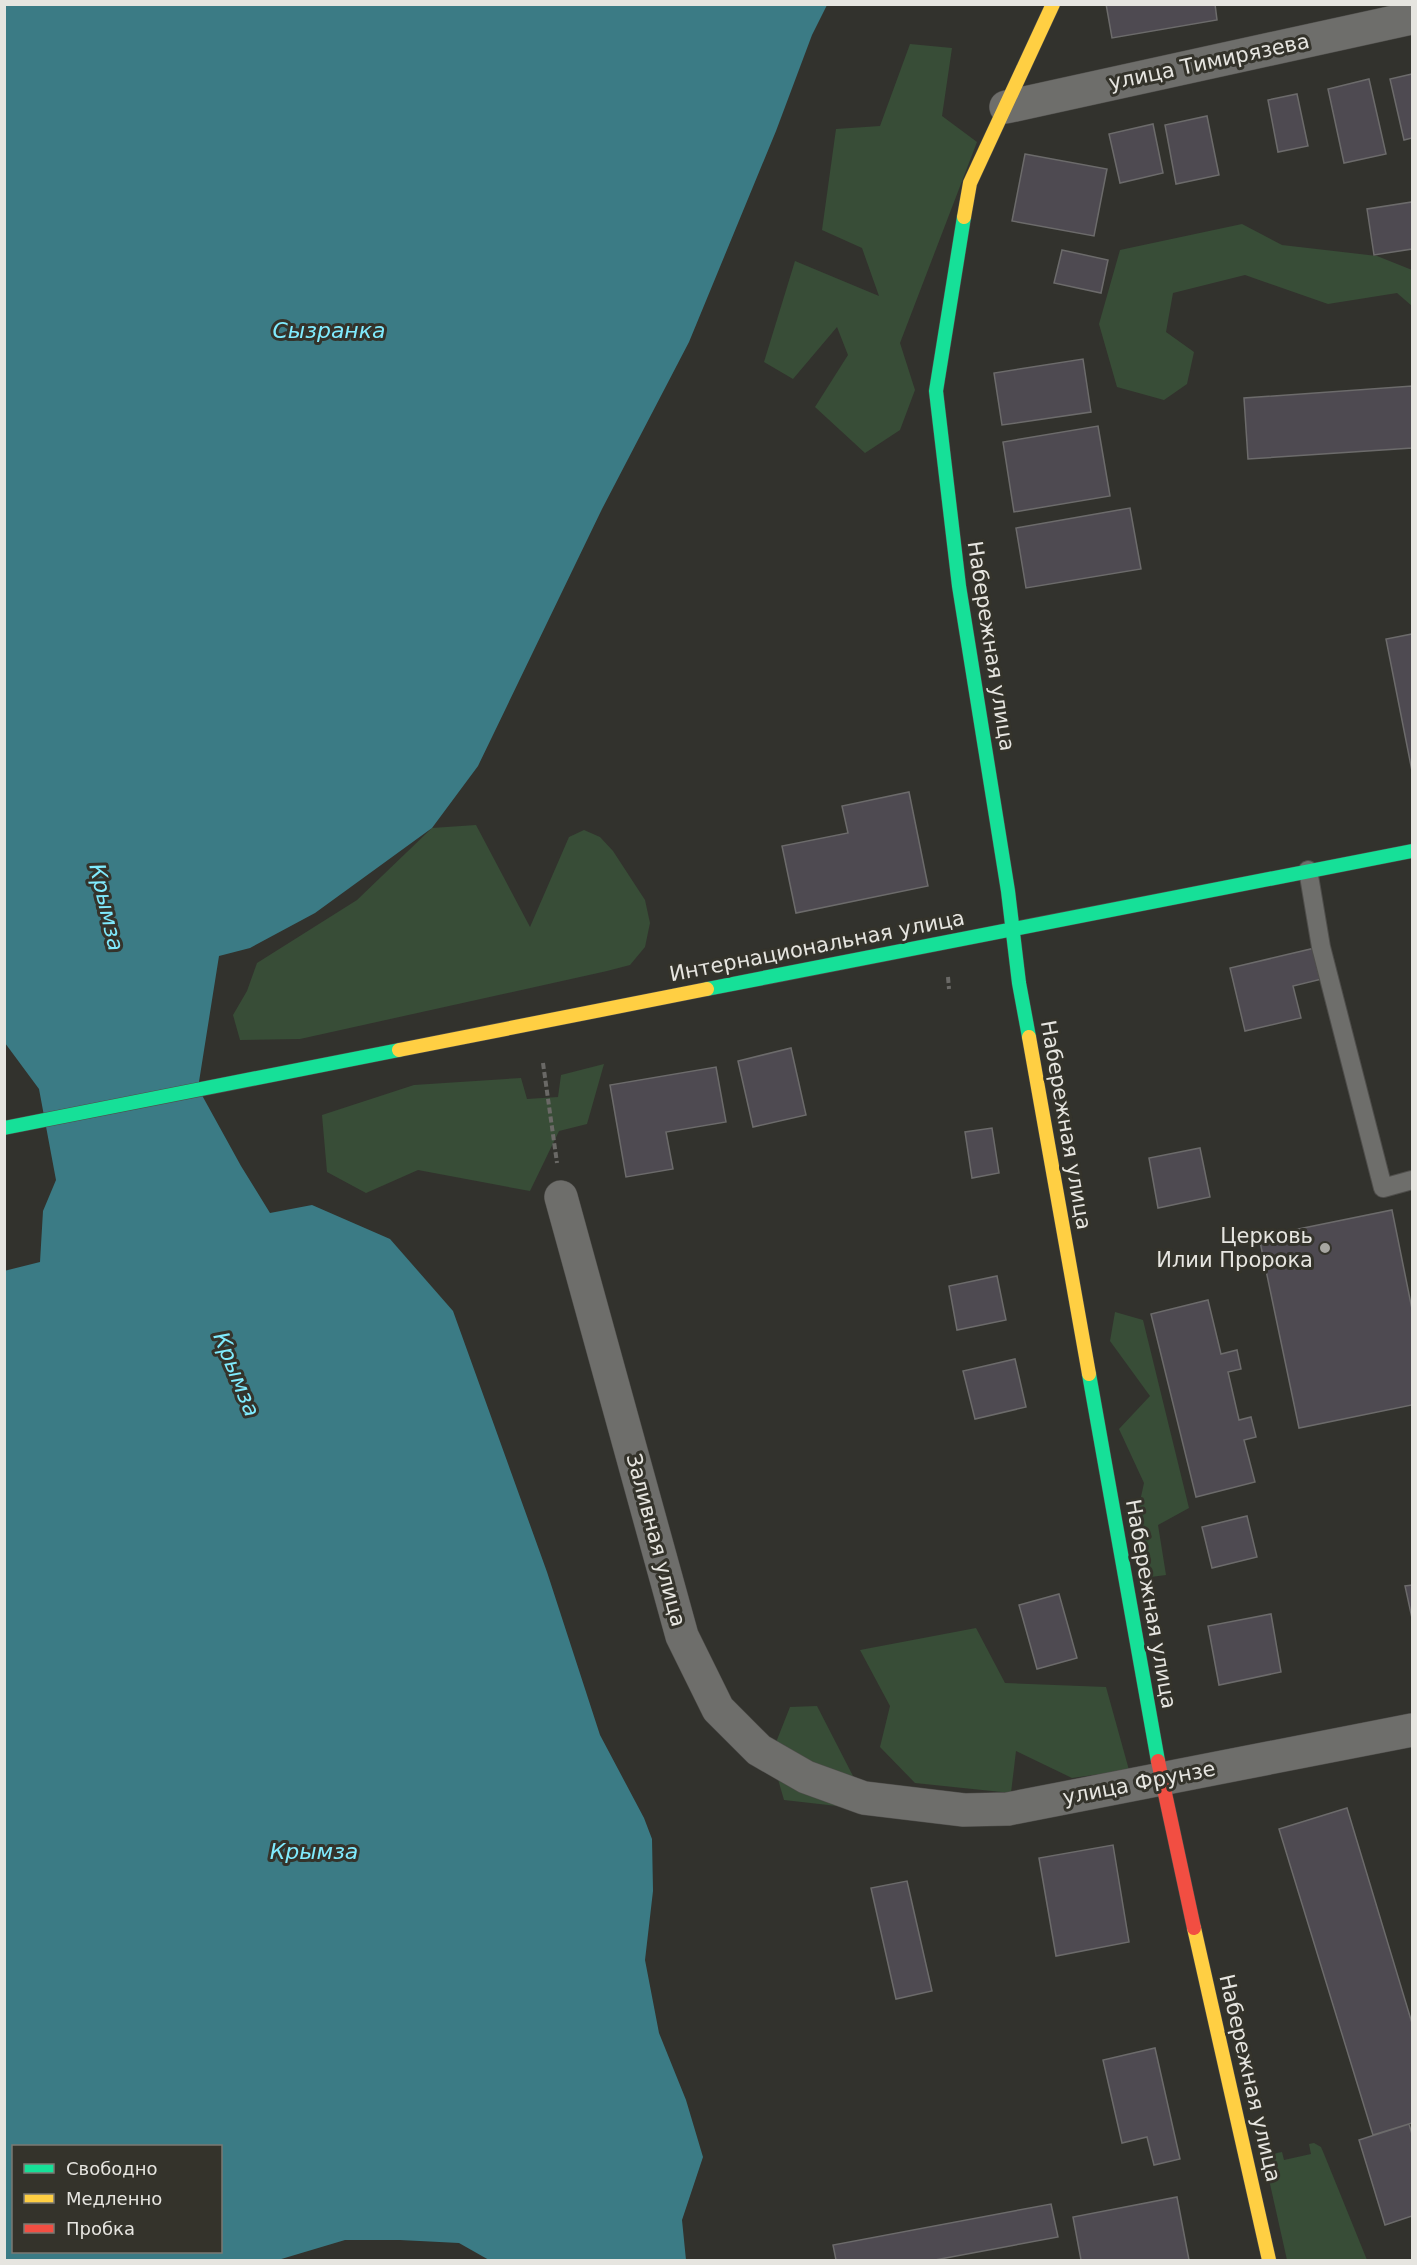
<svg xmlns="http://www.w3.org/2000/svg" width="1417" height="2265" viewBox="0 0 1417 2265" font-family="'DejaVu Sans',sans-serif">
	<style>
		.green { fill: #384d37 }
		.water { fill: #3b7b85; fill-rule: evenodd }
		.building { fill: #4e4a51; stroke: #6c6b6b; stroke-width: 1.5 }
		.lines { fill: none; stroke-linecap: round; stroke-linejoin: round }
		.lane-casing { stroke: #4f4e4b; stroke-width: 20 }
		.street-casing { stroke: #4f4e4b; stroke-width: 34 }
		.fast-casing { stroke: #4f4e4b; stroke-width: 15 }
		.slow-casing { stroke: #4f4e4b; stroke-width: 15 }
		.jam-casing { stroke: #4f4e4b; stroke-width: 15 }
		.path { stroke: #6a6966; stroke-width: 4; stroke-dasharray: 6 3; stroke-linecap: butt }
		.lane { stroke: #6e6e6b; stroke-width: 18 }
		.street { stroke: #6e6e6b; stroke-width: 33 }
		.fast { stroke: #16e098; stroke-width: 14 }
		.slow { stroke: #ffcf43; stroke-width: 14 }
		.jam { stroke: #f24e42; stroke-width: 14 }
		.poi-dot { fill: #a7a6a1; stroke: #34332b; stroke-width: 2 }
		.labels { text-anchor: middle; stroke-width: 6; stroke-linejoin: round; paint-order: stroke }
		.street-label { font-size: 21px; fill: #e6e5e0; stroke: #34332b }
		.poi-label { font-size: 21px; fill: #e6e5e0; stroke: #34332b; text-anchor: end }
		.water-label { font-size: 22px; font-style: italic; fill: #80ebfe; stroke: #34332b }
	</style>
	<rect width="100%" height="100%" fill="#32322d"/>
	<!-- green -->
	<path class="green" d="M 910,44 L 952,48 L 942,116 L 977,142 L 900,343 L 915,390 L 900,430 L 865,453 L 815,407 L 848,355 L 837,327 L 793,379 L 764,362 L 795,261 L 879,296 L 862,248 L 822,230 L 836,129 L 880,126 Z
		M 1242,224 L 1282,245 L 1377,256 L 1412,270 L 1412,306 L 1397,293 L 1328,304 L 1245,275 L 1173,293 L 1166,332 L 1194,352 L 1187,384 L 1164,400 L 1117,387 L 1099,324 L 1120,250 Z
		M 476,825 L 530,927 L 569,837 L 584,830 L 600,837 L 613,851 L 645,900 L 650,923 L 645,947 L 630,965 L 607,971 L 300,1039 L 240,1040 L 233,1015 L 247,991 L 257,963 L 357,900 L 432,828 Z
		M 604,1064 L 587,1124 L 559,1131 L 530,1191 L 418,1170 L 366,1193 L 327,1172 L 322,1115 L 414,1085 L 521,1078 L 527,1099 L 558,1097 L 561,1075 Z
		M 1115,1312 L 1143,1320 L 1189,1508 L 1158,1525 L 1166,1575 L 1143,1578 L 1135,1524 L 1144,1483 L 1119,1429 L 1150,1396 L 1110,1341 Z
		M 976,1628 L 1005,1683 L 1106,1687 L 1129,1770 L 1072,1778 L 1016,1751 L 1011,1793 L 915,1783 L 880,1747 L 890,1706 L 860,1650 Z
		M 817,1706 L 853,1776 L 837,1806 L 784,1800 L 771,1755 L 790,1707 Z
		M 1314,2143 L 1321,2147 L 1324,2154 L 1367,2260 L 1287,2260 L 1268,2175 C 1266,2163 1267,2154 1282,2152 L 1284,2160 L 1311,2154 L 1309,2144 Z"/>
	<!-- water -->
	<path class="water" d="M 5,5 L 827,5 L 812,35 L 776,131 L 689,342 L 602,509 L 478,766 L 432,828 L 315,913 L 250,948 L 219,956 L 198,1088 L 241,1166 L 270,1213 L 312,1205 L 390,1239 L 453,1311 L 547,1572 L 600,1735 L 644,1818 L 652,1839 L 653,1891 L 645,1960 L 659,2033 L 686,2100 L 703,2157 L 682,2220 L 686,2260 L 489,2260 L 459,2243 L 400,2240 L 345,2240 L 278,2260 L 5,2260 L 4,1271 L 40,1262 L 43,1211 L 56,1180 L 39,1089 L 5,1043 ZM 14,2146 L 220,2146 L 220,2252 L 14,2252 Z"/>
	<!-- building -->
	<path class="building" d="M 1106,4 L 1215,4 L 1217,20 L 1112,38 Z
		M 1412,74 L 1412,138 L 1404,140 L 1390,79 Z
		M 1369,79 L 1386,154 L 1344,163 L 1328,89 Z
		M 1297,94 L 1308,146 L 1278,152 L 1268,100 Z
		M 1207,116 L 1219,175 L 1176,184 L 1165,125 Z
		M 1153,124 L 1163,173 L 1120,183 L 1109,134 Z
		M 1025,154 L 1107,169 L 1094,236 L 1012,221 Z
		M 1412,202 L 1412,249 L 1374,255 L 1367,209 Z
		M 1062,250 L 1108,260 L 1101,293 L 1054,283 Z
		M 1083,359 L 1091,412 L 1002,425 L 994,373 Z
		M 1412,386 L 1412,448 L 1248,459 L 1244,398 Z
		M 1098,426 L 1110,496 L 1014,512 L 1003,442 Z
		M 1130,508 L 1141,569 L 1026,588 L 1016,528 Z
		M 1412,634 L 1412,771 L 1386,639 Z
		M 909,792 L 928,886 L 796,913 L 782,846 L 848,833 L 842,806 Z
		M 1315,948 L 1322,979 L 1293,986 L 1301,1018 L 1245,1031 L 1230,968 Z
		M 791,1048 L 806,1115 L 753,1127 L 738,1061 Z
		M 716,1067 L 726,1122 L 666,1132 L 673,1169 L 626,1177 L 610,1085 Z
		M 992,1128 L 999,1173 L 972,1178 L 965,1132 Z
		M 1200,1148 L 1210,1197 L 1158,1208 L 1149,1158 Z
		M 1392,1210 L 1412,1309 L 1412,1405 L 1299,1428 L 1259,1237 Z
		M 997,1276 L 1006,1320 L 957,1330 L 949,1286 Z
		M 1208,1300 L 1221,1354 L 1237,1350 L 1241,1369 L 1228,1372 L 1239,1420 L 1251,1417 L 1256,1437 L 1244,1440 L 1255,1482 L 1196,1497 L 1151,1314 Z
		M 1015,1359 L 1026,1407 L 975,1419 L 963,1371 Z
		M 1247,1516 L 1257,1557 L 1212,1568 L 1202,1527 Z
		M 1412,1585 L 1412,1618 L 1405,1586 Z
		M 1059,1594 L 1077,1658 L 1037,1669 L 1019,1605 Z
		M 1271,1614 L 1281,1672 L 1219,1685 L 1208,1626 Z
		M 1347,1808 L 1412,2023 L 1412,2123 L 1373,2135 L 1279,1829 Z
		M 1113,1845 L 1129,1942 L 1056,1956 L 1039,1858 Z
		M 907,1881 L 932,1991 L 896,1999 L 871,1888 Z
		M 1155,2048 L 1180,2159 L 1154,2165 L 1147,2137 L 1122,2143 L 1103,2060 Z
		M 1409,2124 L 1412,2134 L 1412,2216 L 1385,2225 L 1359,2140 Z
		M 1177,2197 L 1189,2260 L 1081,2260 L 1073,2217 Z
		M 1051,2204 L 1058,2237 L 935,2260 L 836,2260 L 833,2245 Z"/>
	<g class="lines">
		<defs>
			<path id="lane" d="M 1308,870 L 1321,947 L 1383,1188 L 1412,1180"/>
			<path id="street" d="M 1006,107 L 1412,18
				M 561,1197 L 682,1636 L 718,1709 L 759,1750 L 806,1777 L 864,1798 L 964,1810 L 1008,1809 L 1412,1730"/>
			<path id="fast" d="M 964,217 L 936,391 L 959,586 L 1008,891 L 1019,983 L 1029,1037
				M 707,989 L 1412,851
				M 4,1128 L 399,1050
				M 1089,1374 L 1158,1761"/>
			<path id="slow" d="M 964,217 L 970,183 L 1053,4
				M 1029,1037 L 1089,1374
				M 399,1050 L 707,989
				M 1194,1928 L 1269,2260"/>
			<path id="jam" d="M 1158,1761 L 1194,1928"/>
		</defs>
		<!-- lane casing -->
		<use href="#lane" class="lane-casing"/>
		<!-- street casing -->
		<use href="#street" class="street-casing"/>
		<!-- fast casing -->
		<use href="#fast" class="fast-casing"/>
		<!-- slow casing -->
		<use href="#slow" class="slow-casing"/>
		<!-- jam casing -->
		<use href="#jam" class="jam-casing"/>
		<!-- path -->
		<path class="path" d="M 948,977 L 949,989
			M 543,1063 L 557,1163"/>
		<!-- lane -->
		<use href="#lane" class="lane"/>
		<!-- street -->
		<use href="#street" class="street"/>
		<!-- fast -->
		<use href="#fast" class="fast"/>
		<!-- slow -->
		<use href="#slow" class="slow"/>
		<!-- jam -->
		<use href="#jam" class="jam"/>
	</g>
	<!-- markers -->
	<circle class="poi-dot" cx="1325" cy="1248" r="6"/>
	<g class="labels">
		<!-- street labels -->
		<g class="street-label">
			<text transform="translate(1209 62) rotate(-12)" y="7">улица Тимирязева</text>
			<text transform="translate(991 646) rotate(81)" y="7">Набережная улица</text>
			<text transform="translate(817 946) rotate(-11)" y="7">Интернациональная улица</text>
			<text transform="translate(1066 1125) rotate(80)" y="7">Набережная улица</text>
			<text transform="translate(656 1540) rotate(75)" y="7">Заливная улица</text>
			<text transform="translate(1151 1604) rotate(80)" y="7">Набережная улица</text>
			<text transform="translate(1139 1783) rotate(-11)" y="7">улица Фрунзе</text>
			<text transform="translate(1250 2078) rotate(77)" y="7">Набережная улица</text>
		</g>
		<!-- poi labels -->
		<g class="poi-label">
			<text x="1313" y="1243">Церковь<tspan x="1313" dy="24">Илии Пророка</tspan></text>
		</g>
		<!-- water labels -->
		<g class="water-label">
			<text x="329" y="338">Сызранка</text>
			<text transform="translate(107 907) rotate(77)" y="8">Крымза</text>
			<text transform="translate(237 1374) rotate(68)" y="8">Крымза</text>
			<text x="314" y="1859">Крымза</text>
		</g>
	</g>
	<!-- border -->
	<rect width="1417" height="2265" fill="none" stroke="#e6e5e0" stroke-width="12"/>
	<!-- legend -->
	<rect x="12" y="2145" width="210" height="108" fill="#34332b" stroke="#7b7a73" stroke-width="1.5"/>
	<rect x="24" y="2164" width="30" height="9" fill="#16e098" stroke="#7b7a73" stroke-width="1.5"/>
	<text x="66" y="2175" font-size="18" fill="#e6e5e0">Свободно</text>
	<rect x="24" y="2194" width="30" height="9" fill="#ffcf43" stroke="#7b7a73" stroke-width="1.5"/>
	<text x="66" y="2205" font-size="18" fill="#e6e5e0">Медленно</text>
	<rect x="24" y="2224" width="30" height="9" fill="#f24e42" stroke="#7b7a73" stroke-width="1.5"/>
	<text x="66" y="2235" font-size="18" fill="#e6e5e0">Пробка</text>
</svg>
